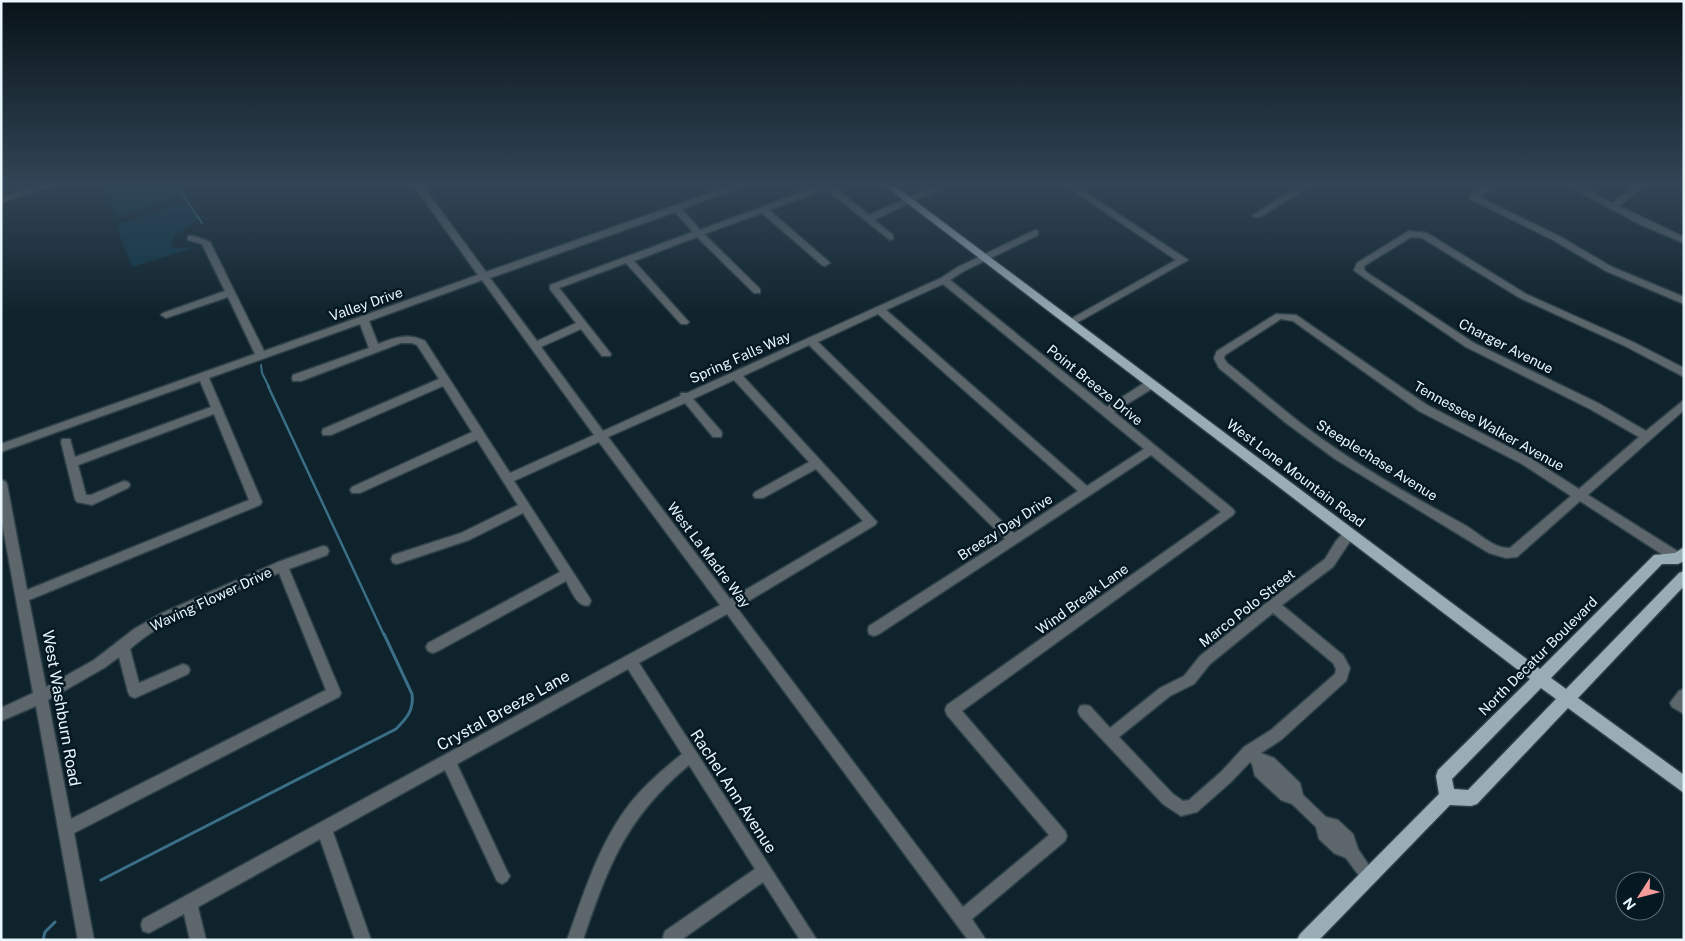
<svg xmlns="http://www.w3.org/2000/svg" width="1685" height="941" viewBox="0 0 1685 941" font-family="'Public Sans',sans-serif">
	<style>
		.green { fill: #0c3646 }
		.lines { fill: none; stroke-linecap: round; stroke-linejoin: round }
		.stream-far2 { stroke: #3a6f87; stroke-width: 2 }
		.stream-far1 { stroke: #3a6f87; stroke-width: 2.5 }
		.stream { stroke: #3a6f87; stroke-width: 3 }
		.minor-casing { stroke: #2e4149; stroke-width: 3 }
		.major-casing { stroke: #2e4149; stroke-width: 3 }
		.minor { fill: #5c666b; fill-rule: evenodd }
		.major { fill: #99adb7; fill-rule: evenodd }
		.labels { text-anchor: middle; stroke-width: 5; stroke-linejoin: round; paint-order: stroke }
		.street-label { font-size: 14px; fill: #eaf6fd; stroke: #061922 }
		.near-street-label { font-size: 16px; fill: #eaf6fd; stroke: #061922 }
	</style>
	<rect width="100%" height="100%" fill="#0f232c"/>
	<!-- green -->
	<path class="green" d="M 102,186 L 175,186 L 181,196 L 117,218 Z
		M 187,202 L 198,220 L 174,236 L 171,243 L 174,248 L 196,247 L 132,267 L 117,228 L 120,227 L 119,224 Z"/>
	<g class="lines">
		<!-- stream-far2 -->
		<path class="stream-far2" d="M 177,186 L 202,223
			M 261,365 L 262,373 L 269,387"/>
		<!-- stream-far1 -->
		<path class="stream-far1" d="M 268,386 L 384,635"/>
		<!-- stream -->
		<path class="stream" d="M 101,880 L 396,729 C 407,718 414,710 412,694 L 384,634
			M 43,940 L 45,932 L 55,922"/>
		<defs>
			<path id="minor" d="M 38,186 L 52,186 L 1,203 L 1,197 Z
				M 414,186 L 423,186 L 486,272 L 730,186 L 743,186 L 682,209 L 700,230 L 818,186 L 833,186 L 869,215 L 934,186 L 946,186 L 874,220 L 893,235 L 893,239 L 890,240 L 826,189 L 769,210 L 828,261 L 830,263 L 825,266 L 822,265 L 762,213 L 704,234 L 760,289 L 760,293 L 754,293 L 697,237 L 634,261 L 687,320 L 689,322 L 687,324 L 681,324 L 626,263 L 559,288 L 611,354 L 610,356 L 602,356 L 581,329 L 541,347 L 603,431 L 680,396 L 681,393 L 687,393 L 941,278 L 958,267 L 1035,230 L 1038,231 L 1038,235 L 964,271 L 950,280 L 1107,407 L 1147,381 L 1155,381 L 1156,384 L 1155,387 L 1114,412 L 1233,509 L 1235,512 L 1233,515 L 962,711 L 1065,831 L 1067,836 L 1065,841 L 972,919 L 986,940 L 968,940 L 727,614 L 639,663 L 817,940 L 800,940 L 763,882 L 681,940 L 664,940 L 663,937 L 665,931 L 755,869 L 689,765 C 626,818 609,864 583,940 L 567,940 C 583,896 597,849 625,810 C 641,788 661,771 682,754 L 628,669 L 457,764 L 507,871 L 510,876 L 507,881 L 502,884 L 497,881 L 445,770 L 333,832 L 371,940 L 355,940 L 320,839 L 198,907 L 206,940 L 190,940 L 184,914 L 149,933 L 143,931 L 141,925 L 143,919 L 720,605 L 599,442 L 514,481 L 589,597 L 591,601 L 589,605 C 578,609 571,590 566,581 L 438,651 L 433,653 L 428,651 L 426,647 L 428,643 L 560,572 L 523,513 L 469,540 L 397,564 L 393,563 L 391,559 L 393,555 L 461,533 L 518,505 L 477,440 L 360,493 L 352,493 L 350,490 L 352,487 L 472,432 L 443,386 L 331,435 L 323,435 L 322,432 L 323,429 L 439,379 L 417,345 L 412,343 L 401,343 L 301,381 L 293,381 L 292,378 L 293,375 L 369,348 L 360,324 L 209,378 L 262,502 L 260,505 L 29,600 L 46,687 L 94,660 L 134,629 L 162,613 L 278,562 L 323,546 L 327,547 L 329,551 L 327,555 L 289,569 L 341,693 L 339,697 L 74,833 L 94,940 L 78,940 L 36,706 L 1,721 L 1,708 L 33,693 L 1,517 L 1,480 L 5,481 L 7,484 L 27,590 L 249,500 L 214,414 L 78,465 L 86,495 L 91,495 L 124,481 L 128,482 L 130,485 L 128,488 L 92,505 L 77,502 L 75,499 L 61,442 L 62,439 L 70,439 L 75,457 L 211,407 L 200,381 L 1,452 L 1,444 L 255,354 L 228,297 L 166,318 L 161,315 L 163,313 L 225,291 L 202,244 L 188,240 L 188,236 L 194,236 L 210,242 L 264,351 L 478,275 ZM 675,212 L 693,232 L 550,285 L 550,289 L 576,323 L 537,341 L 490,278 ZM 482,280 L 594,435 L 510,473 L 425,341 C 408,332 394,338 378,344 L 369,321 ZM 943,284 L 1144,449 L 1087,486 L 886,310 ZM 878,314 L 1078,491 L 1014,533 L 818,342 ZM 809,345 L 1005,539 L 869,626 L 868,630 L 869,634 L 874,636 L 879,634 L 1151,455 L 1221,512 L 947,705 L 945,710 L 947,715 L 1049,835 L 963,907 L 737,608 L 875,525 L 877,522 L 743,376 ZM 734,380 L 809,462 L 755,492 L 753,495 L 755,498 L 763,498 L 816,469 L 863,521 L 730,599 L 608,437 L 685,403 L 713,437 L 721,437 L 722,434 L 721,431 L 693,399 ZM 279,573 L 326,690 L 71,819 L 48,700 L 104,668 L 119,657 L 128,692 L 130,696 L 135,698 L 188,674 L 190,670 L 188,666 L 183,664 L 139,683 L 130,649 C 169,614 231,594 279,573 Z
				M 1066,186 L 1076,186 L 1188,260 L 1073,325 L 1067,325 L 1065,323 L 1067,321 L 1176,260 Z
				M 1299,186 L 1310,186 L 1260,217 L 1254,217 L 1253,215 Z
				M 1484,186 L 1494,186 L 1479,197 L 1559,236 L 1612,267 L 1684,297 L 1684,304 L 1606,271 L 1553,240 L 1470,199 L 1470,195 Z
				M 1569,186 L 1580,186 L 1612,203 L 1635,186 L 1645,186 L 1619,206 L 1684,237 L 1684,243 L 1639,224 Z
				M 1409,231 L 1427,233 L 1526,294 L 1633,342 L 1684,368 L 1684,377 L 1625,346 L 1520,298 L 1422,238 L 1411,237 L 1364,266 L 1364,269 L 1366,272 L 1474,343 L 1598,403 L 1646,431 L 1684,400 L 1684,410 L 1588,495 L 1682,554 L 1684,557 L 1682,562 L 1678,563 L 1674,562 L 1580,501 L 1517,557 L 1506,558 L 1489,553 L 1335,459 L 1286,423 L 1219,368 L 1214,358 L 1217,351 L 1276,314 L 1296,315 L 1427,405 L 1530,458 L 1579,489 L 1639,437 L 1590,409 L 1466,347 L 1356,272 L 1354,270 L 1357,263 ZM 1281,319 L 1293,321 L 1419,411 L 1522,464 L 1571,496 L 1510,548 C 1493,549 1478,532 1463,524 C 1415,498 1367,471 1322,439 C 1289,416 1259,388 1227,363 L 1224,358 L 1225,355 Z
				M 1349,529 L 1353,531 L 1355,534 L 1333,567 L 1282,605 L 1343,655 L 1350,668 L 1346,681 L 1281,740 L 1261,753 L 1274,758 L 1300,783 L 1303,795 L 1326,817 L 1338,820 L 1353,834 L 1358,849 L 1376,876 L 1373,881 L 1368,884 L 1363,881 L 1346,858 L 1334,853 L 1319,839 L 1316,827 L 1292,804 L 1281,800 L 1255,776 L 1252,764 L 1250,762 L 1231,782 L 1197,812 L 1181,816 L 1163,804 L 1080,716 L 1078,711 L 1080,706 L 1085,705 L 1090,706 L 1110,728 L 1160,688 L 1184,676 L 1200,656 L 1269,601 L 1325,559 L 1336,541 L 1345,531 ZM 1273,613 L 1333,663 L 1336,669 L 1335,674 L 1271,730 L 1244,747 L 1221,772 L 1189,800 L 1183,801 L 1173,794 L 1119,737 L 1170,696 L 1194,684 L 1210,664 Z
				M 1684,689 L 1684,714 L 1672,707 L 1670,703 L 1679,691 Z"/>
			<path id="major" d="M 885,186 L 895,186 L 1540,669 L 1654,555 L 1675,553 L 1684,547 L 1684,561 L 1678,564 L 1662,564 L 1551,678 L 1566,689 L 1679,573 L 1684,571 L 1684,586 L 1578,698 L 1684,775 L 1684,793 L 1568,708 L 1477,804 L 1471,806 L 1450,805 L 1319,940 L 1297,940 L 1300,934 L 1439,794 L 1436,776 L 1438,770 L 1530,679 ZM 1541,688 L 1556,699 L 1468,790 L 1454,789 L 1452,779 Z"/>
		</defs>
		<!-- minor casing -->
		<use href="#minor" class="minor-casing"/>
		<!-- major casing -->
		<use href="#major" class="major-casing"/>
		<!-- minor -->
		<use href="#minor" class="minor"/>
		<!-- major -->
		<use href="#major" class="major"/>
	</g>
	<!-- sky -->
	<linearGradient id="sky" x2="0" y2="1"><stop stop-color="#081318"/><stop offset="0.58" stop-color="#314556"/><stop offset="1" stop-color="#314556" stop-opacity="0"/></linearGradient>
	<rect width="1685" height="318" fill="url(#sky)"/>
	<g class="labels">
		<!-- street labels -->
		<g class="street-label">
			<text transform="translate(366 304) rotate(-19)" y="5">Valley Drive</text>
			<text transform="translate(1506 346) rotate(27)" y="5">Charger Avenue</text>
			<text transform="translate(740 357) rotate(-24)" y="5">Spring Falls Way</text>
			<text transform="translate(1095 385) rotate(39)" y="5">Point Breeze Drive</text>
			<text transform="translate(1489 426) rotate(29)" y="5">Tennessee Walker Avenue</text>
			<text transform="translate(1377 460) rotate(32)" y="5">Steeplechase Avenue</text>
			<text transform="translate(1296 473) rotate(37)" y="5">West Lone Mountain Road</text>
			<text transform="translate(1005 527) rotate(-33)" y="5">Breezy Day Drive</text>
			<text transform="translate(709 555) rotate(53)" y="5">West La Madre Way</text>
			<text transform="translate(211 599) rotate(-25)" y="5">Waving Flower Drive</text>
			<text transform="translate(1082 599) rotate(-36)" y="5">Wind Break Lane</text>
			<text transform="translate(1247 608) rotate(-38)" y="5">Marco Polo Street</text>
			<text transform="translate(1538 656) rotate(-45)" y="5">North Decatur Boulevard</text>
		</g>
		<!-- near-street labels -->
		<g class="near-street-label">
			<text transform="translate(62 708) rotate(80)" y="6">West Washburn Road</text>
			<text transform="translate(503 710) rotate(-29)" y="6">Crystal Breeze Lane</text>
			<text transform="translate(734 791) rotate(57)" y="6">Rachel Ann Avenue</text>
		</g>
	</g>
	<!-- border -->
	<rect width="1685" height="941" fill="none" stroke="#eaf6fd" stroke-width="5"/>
	<!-- north arrow -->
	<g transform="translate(1640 896) rotate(234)"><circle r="24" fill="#061922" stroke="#61717a"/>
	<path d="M0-4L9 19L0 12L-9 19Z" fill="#f59b9b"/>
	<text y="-8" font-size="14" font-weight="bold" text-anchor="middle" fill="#eaf6fd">N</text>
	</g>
</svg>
